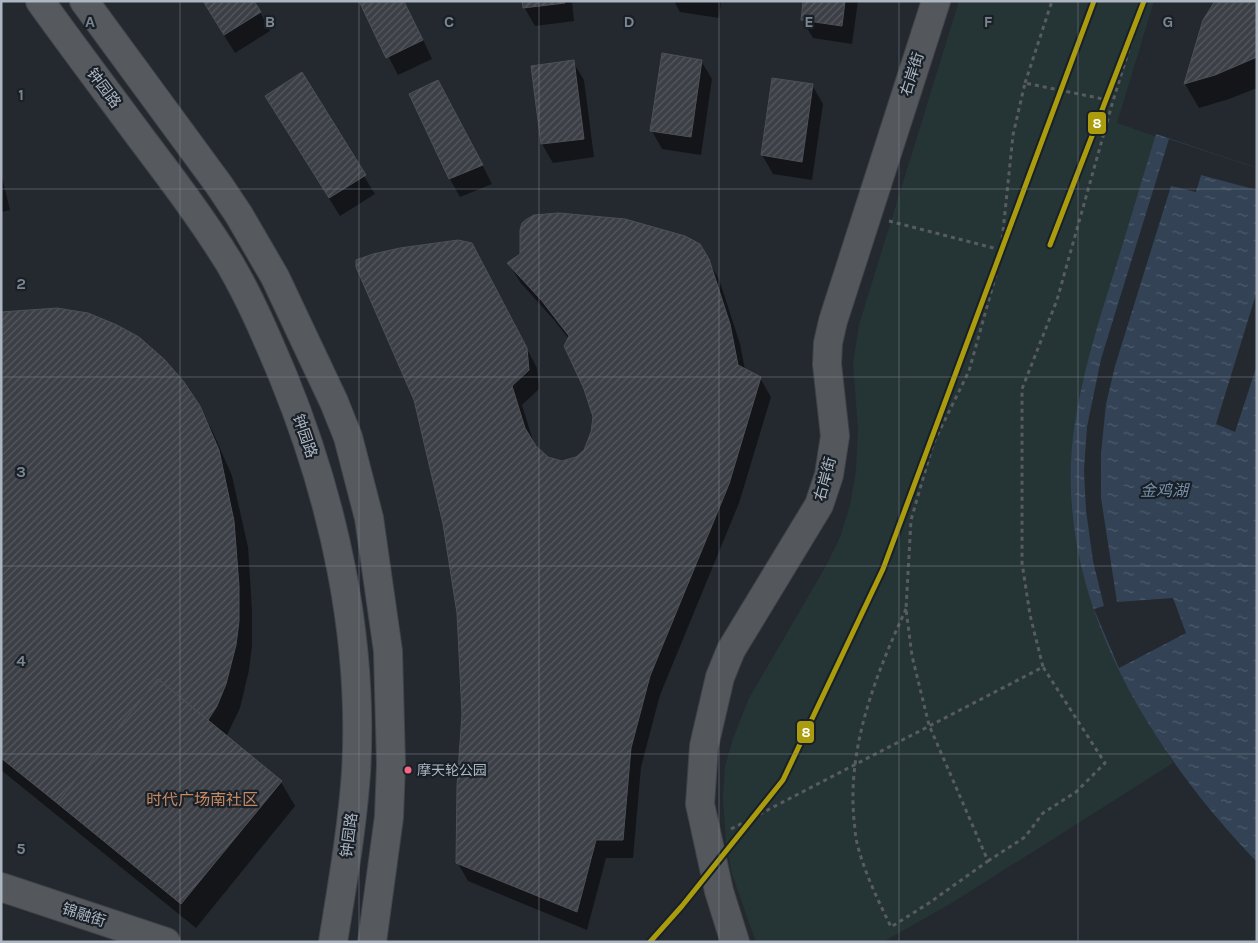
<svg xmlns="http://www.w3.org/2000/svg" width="1258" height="943" viewBox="0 0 1258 943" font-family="Karla,'Noto Sans SC',sans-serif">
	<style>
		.green { fill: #253535 }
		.water { fill: url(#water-ripples) }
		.pier { fill: #24292f }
		.shadow { fill: #0007 }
		.building { fill: url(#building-hatch); stroke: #4c5057 }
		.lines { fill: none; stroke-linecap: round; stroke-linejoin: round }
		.tertiary-casing { stroke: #404348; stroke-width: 30 }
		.primary-casing { stroke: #41464c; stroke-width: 30 }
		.path { stroke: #585c61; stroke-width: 3; stroke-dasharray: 4 4; stroke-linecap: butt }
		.tertiary { stroke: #54585d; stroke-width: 28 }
		.primary { stroke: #565a5f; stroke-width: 28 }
		.metro-1-casing { stroke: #192028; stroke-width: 9 }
		.metro-1 { stroke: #aa9c0d; stroke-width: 5 }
		.grid { fill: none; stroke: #7d858e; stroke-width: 1; stroke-opacity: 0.55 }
		.bus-dot { fill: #fa6682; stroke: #192028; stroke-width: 2 }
		.labels { text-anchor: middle; stroke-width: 4.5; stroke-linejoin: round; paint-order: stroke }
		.bus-label { font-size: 14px; fill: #adb6c1; stroke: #192028; text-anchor: start }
		.street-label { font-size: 15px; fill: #adb6c1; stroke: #192028 }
		.water-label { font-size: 16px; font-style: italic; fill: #778ea8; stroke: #192028 }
		.neighbourhood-label { font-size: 16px; fill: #c88861; stroke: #192028 }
		.grid-label { font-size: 16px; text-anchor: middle; font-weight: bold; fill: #7d858e; stroke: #192028; stroke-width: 4.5; stroke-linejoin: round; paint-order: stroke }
		.line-badge { stroke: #192028; stroke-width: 2 }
		.badge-label { font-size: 14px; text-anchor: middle; font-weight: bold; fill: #fff }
	</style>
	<defs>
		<pattern id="water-ripples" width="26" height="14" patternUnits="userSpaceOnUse" patternTransform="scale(1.25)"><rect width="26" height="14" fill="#334355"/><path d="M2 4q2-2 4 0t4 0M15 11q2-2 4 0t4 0" fill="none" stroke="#4e5c6c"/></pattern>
		<pattern id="building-hatch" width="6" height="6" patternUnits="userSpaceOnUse" patternTransform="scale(1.25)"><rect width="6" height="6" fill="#3c4046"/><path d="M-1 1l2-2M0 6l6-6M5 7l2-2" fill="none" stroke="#56595f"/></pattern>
	</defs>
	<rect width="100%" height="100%" fill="#24292f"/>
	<!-- green -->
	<path class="green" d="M 959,1 L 1154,1 L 1117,123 L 1180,145 L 1144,717 L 1173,763 L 955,901 L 883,942 L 756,942 L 732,874 L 726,843 L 723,798 L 725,766 L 733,739 L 748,700 L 826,566 L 841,535 L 850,505 L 856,471 L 858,428 L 853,364 L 859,325 Z"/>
	<!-- water -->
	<path class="water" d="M 1156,134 L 1257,168 L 1257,862 C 1146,747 1049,588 1075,422 C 1083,373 1097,326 1112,279 C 1127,231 1141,183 1156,134 Z"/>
	<!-- pier -->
	<path class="pier" d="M 1169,139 L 1257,168 L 1257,190 L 1201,175 L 1196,192 L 1171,186 L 1115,366 L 1106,404 L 1101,453 L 1101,498 L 1117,602 L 1173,598 L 1186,633 L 1119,668 L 1094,609 L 1104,606 L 1093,561 L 1086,510 L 1084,470 L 1087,427 L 1101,359 Z
		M 1257,291 L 1257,365 L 1235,432 L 1216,424 Z"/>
	<!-- shadow -->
	<path class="shadow" d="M 203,1 L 260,12 L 270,31 L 235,53 Z
		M 360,1 L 405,1 L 432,59 L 398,75 Z
		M 523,1 L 572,1 L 574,21 L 535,26 L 524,7 Z
		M 674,1 L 721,1 L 719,18 L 680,12 Z
		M 805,1 L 858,1 L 852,44 L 813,38 L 802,20 Z
		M 1257,1 L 1257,88 L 1229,99 L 1199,108 L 1185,84 L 1205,21 Z
		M 701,61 L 712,79 L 701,155 L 662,149 L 652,131 Z
		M 573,62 L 584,80 L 594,157 L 553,163 L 542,144 L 532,67 Z
		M 301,74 L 375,194 L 340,216 L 277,115 Z
		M 812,85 L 823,104 L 812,180 L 773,174 L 762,155 Z
		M 449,100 L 492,184 L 460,197 L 450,179 Z
		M 1,173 L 10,210 L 1,212 Z
		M 708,260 L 719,279 L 740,344 L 745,370 L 760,378 L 771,397 L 739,503 L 660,695 L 641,767 L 633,858 L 606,858 L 587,930 L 468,881 L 457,862 L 482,264 L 537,368 L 539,389 L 522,405 L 535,447 L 547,458 L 562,462 L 576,458 L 585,451 L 593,433 L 594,416 L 569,339 L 554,320 L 520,282 L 509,264 Z
		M 1,313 L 199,406 L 213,432 L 232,476 L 248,547 L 252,611 L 252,646 L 249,670 L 240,708 L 226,737 L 281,782 L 295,806 L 196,928 L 1,770 Z"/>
	<!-- building -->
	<path class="building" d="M 203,1 L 254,1 L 261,12 L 224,35 Z
		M 359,1 L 404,1 L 423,40 L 386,58 Z
		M 522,1 L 564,1 L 565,3 L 523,8 Z
		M 803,1 L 845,1 L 842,26 L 801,20 Z
		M 1215,1 L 1257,1 L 1257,57 L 1215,75 L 1184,84 L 1203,20 Z
		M 662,53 L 702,60 L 691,137 L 650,131 Z
		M 574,60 L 584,139 L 541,144 L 531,66 Z
		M 302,72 L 366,175 L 329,198 L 265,96 Z
		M 772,78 L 813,84 L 802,162 L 761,155 Z
		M 438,80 L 483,165 L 449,179 L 409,94 Z
		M 559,213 L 625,219 L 685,236 L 700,244 L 709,259 L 730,324 L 738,365 L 761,377 L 729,484 L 650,676 L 631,748 L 623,840 L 596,840 L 577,912 L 456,863 L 457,786 L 462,714 L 457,613 L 443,524 L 414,400 L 356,267 L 356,260 L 373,254 L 400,248 L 458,240 L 472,243 L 527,348 L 529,370 L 512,386 L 525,428 L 536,446 L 548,457 L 562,461 L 576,457 L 584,450 L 591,432 L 593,417 L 584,389 L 564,346 L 569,336 L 542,301 L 507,263 L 520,254 L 520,230 L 522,223 L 527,219 L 534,215 Z
		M 57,308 L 88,313 L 117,325 L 139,337 L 165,360 L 184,382 L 200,406 L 219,450 L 234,521 L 239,586 L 239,621 L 236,645 L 226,684 L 217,706 L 208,720 L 158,679 L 57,803 L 1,758 L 1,312 Z
		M 158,679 L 282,781 L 181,904 L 57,803 Z"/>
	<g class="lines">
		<defs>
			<path id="tertiary" d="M 1,887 L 166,942
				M 735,942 L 719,891 L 700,804 L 704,746 L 720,677 L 731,650 L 819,505 L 829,475 L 835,436 L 827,364 L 828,343 L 833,321 L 936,1"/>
			<path id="primary" d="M 40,1 C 73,47 107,92 141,138 C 172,179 203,220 230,264 C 251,300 267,338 283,376 C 334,501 364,638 356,773 C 352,830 342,886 333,942
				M 84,1 L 219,185 L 239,215 L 275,277 L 334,402 L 348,437 L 369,518 L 388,651 L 391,764 L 389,817 L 372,942"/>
		</defs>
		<!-- tertiary casing -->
		<use href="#tertiary" class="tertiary-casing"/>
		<!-- primary casing -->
		<use href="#primary" class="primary-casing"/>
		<!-- path -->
		<path class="path" d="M 1025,83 L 1052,1
			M 889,221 L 1001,250
			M 906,609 C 876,674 847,747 854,820 C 855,827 855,835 857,843 C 864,872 878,900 891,927 L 929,903 L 988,861 L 929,725 L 912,656 L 906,609 L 911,520 L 933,444 L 969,371 L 1000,260 L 1013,135 L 1025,83 L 1113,101
			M 731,829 L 1043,667 L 1030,615 L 1022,563 L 1022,389 L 1057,300 L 1113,101 L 1144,1
			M 988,861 L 1025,837 L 1043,813 L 1076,792 L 1105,763 L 1043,667"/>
		<!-- tertiary -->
		<use href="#tertiary" class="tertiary"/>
		<!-- primary -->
		<use href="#primary" class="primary"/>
		<defs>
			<path id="metro-1" d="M 1050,245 L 1144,1
				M 650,942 L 682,906 L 783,780 L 883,569 L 1094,1"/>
		</defs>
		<!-- metro-1 casing -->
		<use href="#metro-1" class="metro-1-casing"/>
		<!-- metro-1 -->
		<use href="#metro-1" class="metro-1"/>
	</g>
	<!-- grid -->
	<path class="grid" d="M 180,1 L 180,942M 359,1 L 359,942M 539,1 L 539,942M 719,1 L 719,942M 899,1 L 899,942M 1078,1 L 1078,942M 1,189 L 1257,189M 1,377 L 1257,377M 1,566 L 1257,566M 1,754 L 1257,754"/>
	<!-- markers -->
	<circle class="bus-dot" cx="408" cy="770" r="4.5"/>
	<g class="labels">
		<!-- bus labels -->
		<g class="bus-label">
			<text x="417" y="775">摩天轮公园</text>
		</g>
		<!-- street labels -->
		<g class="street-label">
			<text transform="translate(912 74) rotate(-72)" y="5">右岸街</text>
			<text transform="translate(104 88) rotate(53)" y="5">钟园路</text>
			<text transform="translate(305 436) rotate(71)" y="5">钟园路</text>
			<text transform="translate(825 479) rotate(-75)" y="5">右岸街</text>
			<text transform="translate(349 835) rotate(-83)" y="5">钟园路</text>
			<text transform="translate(84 915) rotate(18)" y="5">锦融街</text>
		</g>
		<!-- water labels -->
		<g class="water-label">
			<text x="1164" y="496">金鸡湖</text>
		</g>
		<!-- neighbourhood labels -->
		<g class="neighbourhood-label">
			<text x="202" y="805">时代广场南社区</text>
		</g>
	</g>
	<g class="grid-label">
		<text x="90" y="27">A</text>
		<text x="270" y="27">B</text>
		<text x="449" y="27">C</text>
		<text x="629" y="27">D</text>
		<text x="809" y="27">E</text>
		<text x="988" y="27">F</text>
		<text x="1168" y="27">G</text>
		<text x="21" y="100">1</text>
		<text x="21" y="289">2</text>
		<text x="21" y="477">3</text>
		<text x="21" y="666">4</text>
		<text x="21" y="854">5</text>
	</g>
	<g class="line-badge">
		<rect x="1087" y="111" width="20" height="24" rx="5" fill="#aa9c0d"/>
		<rect x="796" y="720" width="19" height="24" rx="5" fill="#aa9c0d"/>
	</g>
	<g class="badge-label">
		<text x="1097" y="128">8</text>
		<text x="806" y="737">8</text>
	</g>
	<!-- border -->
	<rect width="1258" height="943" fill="none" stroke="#adb6c1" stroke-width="5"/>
</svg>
